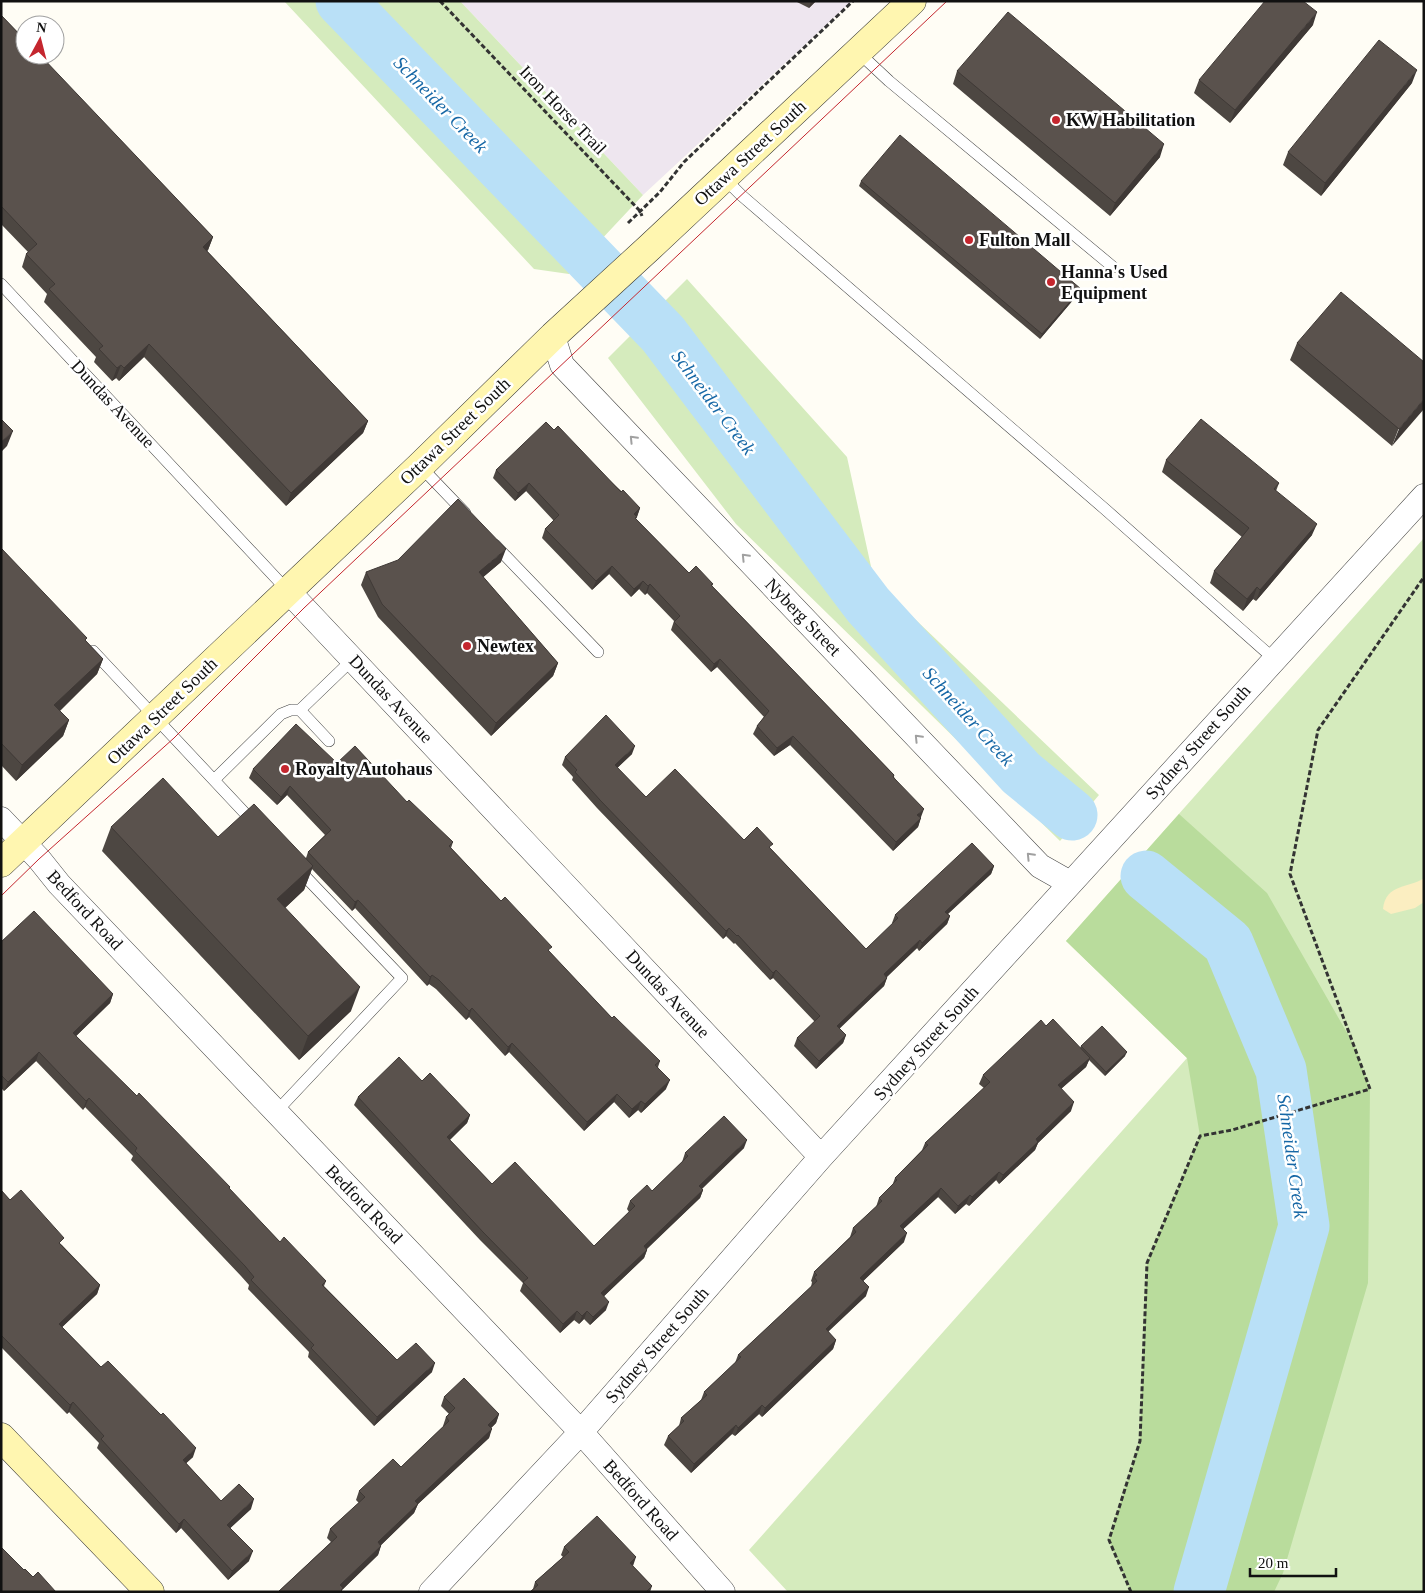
<svg xmlns="http://www.w3.org/2000/svg" width="1425" height="1593" viewBox="0 0 1425 1593" font-family="Georgia,serif">
	<style>
		.industrial { fill: #eee6ef }
		.green { fill: #d5ebbd }
		.forest { fill: #b9dc9c }
		.sand { fill: #fbeec1 }
		.lines { fill: none; stroke-linecap: round; stroke-linejoin: round }
		.river { stroke: #b9e0f7; stroke-width: 51 }
		.service-casing { stroke: #444; stroke-width: 12 }
		.minor-casing { stroke: #444; stroke-width: 25 }
		.secondary-casing { stroke: #333; stroke-width: 29 }
		.path { stroke: #333; stroke-width: 3; stroke-dasharray: 5 2.5; stroke-linecap: butt }
		.service { stroke: #fff; stroke-width: 11 }
		.minor { stroke: #fff; stroke-width: 24 }
		.secondary { stroke: #fff6b0; stroke-width: 28 }
		.tram { stroke: #c4262e; stroke-width: 1 }
		.wall { fill: #4d4742 }
		.shaded-wall { fill: #3f3936 }
		.building { fill: #5a524d; stroke: #3f3936 }
		.oneway { stroke: #a0a0a0 }
		.poi-dot { fill: #c4262e; stroke: #fff; stroke-width: 2 }
		.labels { text-anchor: middle; stroke-width: 5; stroke-linejoin: round; paint-order: stroke }
		.street-label { font-size: 18px; fill: #111; stroke: #fff }
		.poi-label { font-size: 18px; font-weight: bold; fill: #111; stroke: #fff; text-anchor: start }
		.water-label { font-size: 19px; font-style: italic; fill: #1768a6; stroke: #fff }
	</style>
	<rect width="100%" height="100%" fill="#fffdf5"/>
	<!-- industrial -->
	<path class="industrial" d="M 460,1 L 852,1 L 643,195 Z"/>
	<!-- green -->
	<path class="green" d="M 284,1 L 460,1 L 643,195 L 569,274 L 534,269 Z
		M 687,279 L 847,457 L 874,580 L 1099,795 L 1060,841 L 736,524 L 608,358 Z
		M 1424,538 L 1424,1592 L 788,1592 L 749,1550 L 1187,1058 L 1066,941 Z"/>
	<!-- forest -->
	<path class="forest" d="M 1179,814 L 1267,893 L 1354,1045 L 1370,1089 L 1368,1283 L 1283,1573 L 1274,1592 L 1131,1592 L 1109,1540 L 1140,1441 L 1147,1263 L 1200,1136 L 1187,1058 L 1066,941 Z"/>
	<!-- sand -->
	<path class="sand" d="M 1424,878 L 1424,902 L 1415,908 L 1391,914 L 1383,909 C 1386,883 1408,889 1424,878 Z"/>
	<g class="lines">
		<!-- river -->
		<path class="river" d="M 341,1 L 663,334 L 868,605 L 1021,773 L 1072,815
			M 1146,876 L 1228,943 L 1281,1070 L 1304,1226 L 1199,1592"/>
		<defs>
			<path id="service" d="M 858,52 L 889,81 L 1113,267
				M 724,178 L 741,195 L 1106,510 L 1274,659
				M 1,284 L 288,591
				M 420,466 L 465,513
				M 495,545 L 598,652
				M 93,651 L 255,824
				M 329,741 L 300,710 L 353,659
				M 214,780 L 281,714 L 291,710 L 300,710
				M 276,1112 L 402,978 L 299,870"/>
			<path id="minor" d="M 553,336 L 562,365 L 584,388 L 1040,866 L 1070,883
				M 288,591 L 821,1157
				M 1,819 L 39,859 L 59,884 L 581,1432 L 723,1592
				M 431,1592 L 581,1432 L 821,1157 L 1424,496"/>
			<path id="secondary" d="M 1,863 L 420,466 L 553,336 L 650,247 L 912,1
				M 1,1437 L 150,1592"/>
		</defs>
		<!-- service casing -->
		<use href="#service" class="service-casing"/>
		<!-- minor casing -->
		<use href="#minor" class="minor-casing"/>
		<!-- secondary casing -->
		<use href="#secondary" class="secondary-casing"/>
		<!-- path -->
		<path class="path" d="M 440,1 L 640,211 L 642,216
			M 628,223 L 660,192 L 684,162 L 853,1
			M 1131,1592 L 1109,1540 L 1140,1441 L 1147,1263 L 1200,1136 L 1232,1130 L 1370,1089 L 1290,874 L 1318,730 L 1424,577"/>
		<!-- service -->
		<use href="#service" class="service"/>
		<!-- minor -->
		<use href="#minor" class="minor"/>
		<!-- secondary -->
		<use href="#secondary" class="secondary"/>
		<!-- tram -->
		<path class="tram" d="M 1,896 L 39,859 L 174,738 L 304,608 L 947,1"/>
	</g>
	<!-- wall -->
	<path class="wall" d="M 795,1 L 816,1 L 809,8 Z
		M 1,15 L 213,237 L 208,250 L 207,251 L 368,421 L 363,433 L 286,506 L 144,357 L 119,381 L 116,378 L 112,381 L 94,362 L 96,357 L 44,302 L 47,294 L 22,267 L 26,254 L 28,252 L 1,224 Z
		M 1313,25 L 1230,123 L 1194,93 L 1199,80 Z
		M 957,71 L 1160,157 L 1110,216 L 953,84 Z
		M 1412,83 L 1321,196 L 1283,165 L 1288,152 Z
		M 861,181 L 1079,293 L 1040,339 L 859,186 Z
		M 1297,343 L 1424,362 L 1392,446 L 1290,360 Z
		M 554,430 L 640,508 L 636,519 L 689,573 L 713,584 L 712,586 L 894,775 L 894,777 L 921,817 L 918,827 L 893,851 L 790,745 L 774,756 L 753,734 L 757,726 L 764,717 L 717,667 L 711,672 L 671,630 L 674,621 L 647,593 L 645,595 L 639,589 L 631,597 L 609,574 L 592,590 L 542,538 L 545,529 L 554,521 L 526,491 L 515,501 L 493,478 L 496,470 Z
		M 1166,460 L 1279,483 L 1276,491 L 1312,535 L 1256,601 L 1253,599 L 1243,611 L 1210,583 L 1214,571 L 1242,537 L 1162,472 Z
		M 1,548 L 86,641 L 103,659 L 97,674 L 60,711 L 69,720 L 63,736 L 16,781 L 1,765 Z
		M 501,562 L 483,577 L 558,663 L 553,676 L 491,736 L 378,617 L 361,585 L 366,572 Z
		M 632,754 L 617,768 L 646,797 L 744,840 L 771,849 L 866,949 L 893,924 L 892,923 L 895,915 L 994,866 L 991,874 L 948,914 L 950,916 L 947,924 L 919,951 L 917,948 L 887,977 L 884,986 L 839,1028 L 846,1035 L 843,1043 L 816,1069 L 794,1046 L 797,1038 L 815,1022 L 773,978 L 770,980 L 735,943 L 734,944 L 726,936 L 723,939 L 597,808 L 572,780 L 573,777 L 562,765 L 565,757 Z
		M 337,763 L 407,802 L 453,842 L 451,848 L 612,1018 L 660,1061 L 658,1067 L 666,1089 L 641,1113 L 638,1110 L 629,1118 L 614,1102 L 584,1131 L 509,1052 L 505,1056 L 469,1017 L 466,1020 L 436,989 L 429,984 L 427,986 L 355,908 L 352,911 L 312,869 L 304,890 L 285,908 L 351,1011 L 299,1060 L 102,851 L 111,827 L 218,837 L 306,858 L 308,852 L 325,835 L 287,795 L 277,805 L 249,778 L 253,769 Z
		M 1,942 L 113,994 L 110,1003 L 76,1036 L 229,1189 L 280,1242 L 326,1281 L 324,1286 L 397,1360 L 432,1372 L 374,1426 L 308,1357 L 309,1352 L 248,1289 L 249,1285 L 241,1276 L 131,1160 L 133,1156 L 85,1107 L 83,1110 L 36,1061 L 4,1091 L 1,1088 Z
		M 1046,1026 L 1080,1048 L 1081,1046 L 1125,1056 L 1105,1076 L 1089,1060 L 1086,1067 L 1061,1089 L 1071,1111 L 1038,1143 L 1035,1150 L 999,1184 L 996,1180 L 969,1206 L 966,1204 L 955,1214 L 938,1197 L 903,1229 L 904,1242 L 863,1281 L 866,1296 L 828,1332 L 836,1340 L 833,1349 L 762,1417 L 759,1414 L 735,1436 L 732,1434 L 691,1473 L 664,1445 L 668,1436 L 679,1426 L 681,1418 L 701,1400 L 704,1392 L 735,1363 L 738,1355 L 811,1287 L 812,1282 L 811,1281 L 814,1272 L 850,1237 L 853,1228 L 876,1207 L 879,1198 L 892,1186 L 895,1178 L 922,1150 L 925,1143 L 984,1088 L 979,1084 L 983,1075 Z
		M 422,1081 L 470,1115 L 467,1123 L 450,1140 L 492,1184 L 594,1246 L 629,1212 L 627,1209 L 630,1201 L 652,1191 L 682,1162 L 685,1153 L 744,1148 L 702,1189 L 703,1190 L 700,1198 L 647,1249 L 647,1250 L 644,1258 L 604,1296 L 606,1310 L 590,1325 L 584,1319 L 579,1324 L 574,1320 L 560,1333 L 520,1291 L 523,1283 L 480,1240 L 354,1105 L 358,1097 Z
		M 1,1190 L 10,1200 L 62,1245 L 100,1285 L 97,1294 L 62,1327 L 101,1367 L 193,1457 L 186,1463 L 221,1501 L 251,1509 L 230,1528 L 249,1561 L 228,1580 L 181,1528 L 176,1533 L 97,1448 L 99,1443 L 69,1412 L 67,1414 L 1,1347 Z
		M 444,1397 L 499,1414 L 496,1423 L 491,1428 L 489,1438 L 418,1504 L 414,1513 L 381,1545 L 378,1555 L 343,1589 L 278,1592 L 331,1542 L 327,1538 L 330,1529 L 359,1503 L 356,1500 L 359,1491 L 401,1467 L 443,1427 L 443,1426 L 446,1417 L 449,1414 L 441,1406 Z
		M 564,1547 L 633,1566 L 652,1586 L 650,1592 L 530,1592 L 533,1589 L 535,1582 L 563,1557 L 561,1555 Z"/>
	<!-- shaded-wall -->
	<path class="shaded-wall" d="M 811,1 L 816,1 L 809,8 Z
		M 1317,12 L 1313,25 L 1230,123 L 1235,110 Z
		M 1417,70 L 1412,83 L 1321,196 L 1325,183 Z
		M 1164,144 L 1160,157 L 1110,216 L 1115,203 Z
		M 213,237 L 208,250 L 198,260 L 203,247 Z
		M 1081,289 L 1079,293 L 1040,339 L 1042,334 Z
		M 149,344 L 144,357 L 119,381 L 124,368 Z
		M 121,365 L 116,378 L 112,381 L 117,368 Z
		M 1424,399 L 1424,409 L 1392,446 L 1399,429 Z
		M 368,421 L 363,433 L 286,506 L 291,493 Z
		M 13,431 L 7,446 L 1,452 L 1,442 Z
		M 529,483 L 526,491 L 515,501 L 518,493 Z
		M 640,508 L 637,517 L 634,514 Z
		M 1317,524 L 1312,535 L 1256,601 L 1260,590 Z
		M 506,549 L 501,562 L 474,585 L 479,572 Z
		M 612,566 L 609,574 L 592,590 L 596,581 Z
		M 643,581 L 639,589 L 631,597 L 634,589 Z
		M 650,584 L 647,593 L 645,595 L 648,586 Z
		M 1257,587 L 1253,599 L 1243,611 L 1247,599 Z
		M 103,659 L 97,674 L 49,721 L 54,705 Z
		M 720,659 L 717,667 L 711,672 L 714,664 Z
		M 558,663 L 553,676 L 491,736 L 496,723 Z
		M 69,720 L 63,736 L 16,781 L 22,765 Z
		M 793,736 L 790,745 L 774,756 L 777,748 Z
		M 635,746 L 632,754 L 612,773 L 615,765 Z
		M 290,786 L 287,795 L 277,805 L 281,797 Z
		M 924,809 L 921,817 L 914,824 L 917,815 Z
		M 921,818 L 918,827 L 893,851 L 896,842 Z
		M 313,866 L 304,890 L 269,923 L 277,899 Z
		M 994,866 L 991,874 L 942,919 L 945,912 Z
		M 358,900 L 355,908 L 352,911 L 355,902 Z
		M 950,916 L 947,924 L 919,951 L 922,943 Z
		M 729,928 L 726,936 L 723,939 L 726,931 Z
		M 920,940 L 917,948 L 881,982 L 884,974 Z
		M 776,970 L 773,978 L 770,980 L 773,973 Z
		M 432,975 L 429,984 L 427,986 L 430,977 Z
		M 887,978 L 884,986 L 834,1034 L 837,1026 Z
		M 360,987 L 351,1011 L 299,1060 L 308,1036 Z
		M 113,994 L 110,1003 L 70,1042 L 73,1033 Z
		M 472,1008 L 469,1017 L 466,1020 L 469,1011 Z
		M 846,1035 L 843,1043 L 816,1069 L 819,1061 Z
		M 512,1043 L 509,1052 L 505,1056 L 508,1047 Z
		M 39,1052 L 36,1061 L 4,1091 L 8,1082 Z
		M 1127,1052 L 1125,1056 L 1105,1076 L 1106,1072 Z
		M 1090,1058 L 1086,1067 L 1055,1094 L 1058,1085 Z
		M 670,1080 L 666,1089 L 641,1113 L 645,1104 Z
		M 617,1094 L 614,1102 L 584,1131 L 587,1122 Z
		M 89,1098 L 85,1107 L 83,1110 L 86,1101 Z
		M 641,1101 L 638,1110 L 629,1118 L 632,1109 Z
		M 1074,1102 L 1071,1111 L 1038,1143 L 1035,1150 L 999,1184 L 1003,1175 L 1036,1139 Z
		M 470,1115 L 467,1123 L 444,1145 L 447,1137 Z
		M 747,1140 L 744,1148 L 696,1194 L 699,1186 Z
		M 999,1172 L 996,1180 L 969,1206 L 972,1197 Z
		M 941,1188 L 938,1197 L 897,1235 L 900,1226 Z
		M 703,1190 L 700,1198 L 641,1254 L 644,1246 Z
		M 970,1195 L 966,1204 L 955,1214 L 958,1206 Z
		M 907,1233 L 904,1242 L 857,1287 L 860,1278 Z
		M 647,1250 L 644,1258 L 598,1302 L 601,1293 Z
		M 100,1285 L 97,1294 L 56,1333 L 59,1324 Z
		M 869,1287 L 866,1296 L 822,1337 L 826,1329 Z
		M 609,1302 L 606,1310 L 590,1325 L 593,1317 Z
		M 577,1311 L 574,1320 L 560,1333 L 563,1324 Z
		M 587,1311 L 584,1319 L 579,1324 L 582,1316 Z
		M 836,1340 L 833,1349 L 762,1417 L 765,1408 Z
		M 435,1363 L 432,1372 L 374,1426 L 377,1417 Z
		M 73,1402 L 69,1412 L 67,1414 L 70,1405 Z
		M 762,1405 L 759,1414 L 735,1436 L 738,1428 Z
		M 499,1414 L 496,1423 L 485,1434 L 488,1425 Z
		M 736,1425 L 732,1434 L 691,1473 L 694,1464 Z
		M 492,1429 L 489,1438 L 418,1504 L 414,1513 L 375,1551 L 378,1542 L 415,1501 Z
		M 196,1448 L 193,1457 L 180,1469 L 183,1460 Z
		M 254,1499 L 251,1509 L 224,1534 L 227,1525 Z
		M 184,1519 L 181,1528 L 176,1533 L 179,1524 Z
		M 381,1546 L 378,1555 L 343,1589 L 341,1592 L 340,1585 Z
		M 253,1551 L 249,1561 L 228,1580 L 232,1571 Z
		M 636,1557 L 633,1566 L 630,1563 Z"/>
	<!-- building -->
	<path class="building" d="M 1265,1 L 1303,1 L 1317,12 L 1235,110 L 1199,80 Z
		M 1008,12 L 1164,144 L 1115,203 L 957,71 Z
		M 1,15 L 25,40 L 25,55 L 40,55 L 213,237 L 203,247 L 368,421 L 291,493 L 149,344 L 124,368 L 121,365 L 117,368 L 99,349 L 103,346 L 49,289 L 55,284 L 26,254 L 37,244 L 1,206 Z
		M 1379,40 L 1417,70 L 1325,183 L 1288,152 Z
		M 900,135 L 1081,289 L 1042,334 L 861,181 Z
		M 1341,292 L 1424,362 L 1424,399 L 1399,429 L 1297,343 Z
		M 1,419 L 13,431 L 1,442 Z
		M 1201,419 L 1279,483 L 1274,489 L 1317,524 L 1260,590 L 1257,587 L 1247,599 L 1214,571 L 1249,528 L 1166,460 Z
		M 546,422 L 554,430 L 558,426 L 621,492 L 623,490 L 640,508 L 634,514 L 637,517 L 635,518 L 689,573 L 696,566 L 713,584 L 711,585 L 894,775 L 893,777 L 924,809 L 917,815 L 921,818 L 896,842 L 793,736 L 777,748 L 757,726 L 769,711 L 720,659 L 714,664 L 674,622 L 680,616 L 650,584 L 648,586 L 643,581 L 634,589 L 612,566 L 596,581 L 545,529 L 559,515 L 529,483 L 518,493 L 496,470 Z
		M 458,499 L 506,549 L 479,572 L 558,663 L 496,723 L 382,604 L 366,572 L 398,560 Z
		M 1,548 L 87,638 L 85,640 L 103,659 L 54,705 L 69,720 L 22,765 L 1,743 Z
		M 606,715 L 635,746 L 615,765 L 646,797 L 675,769 L 744,840 L 757,827 L 773,844 L 769,847 L 866,949 L 898,918 L 895,915 L 972,843 L 994,866 L 945,912 L 950,916 L 922,943 L 920,940 L 884,974 L 887,978 L 837,1026 L 846,1035 L 819,1061 L 797,1038 L 820,1016 L 776,970 L 773,973 L 738,935 L 737,936 L 729,928 L 726,931 L 600,800 L 575,772 L 577,770 L 565,757 Z
		M 296,724 L 337,763 L 355,746 L 407,802 L 409,800 L 453,842 L 449,846 L 501,901 L 505,897 L 552,947 L 548,950 L 612,1018 L 614,1016 L 660,1061 L 655,1065 L 670,1080 L 645,1104 L 641,1101 L 632,1109 L 617,1094 L 587,1122 L 512,1043 L 508,1047 L 472,1008 L 469,1011 L 439,980 L 432,975 L 430,977 L 358,900 L 355,902 L 308,852 L 331,830 L 290,786 L 281,797 L 253,769 Z
		M 163,778 L 218,837 L 254,804 L 313,866 L 277,899 L 360,987 L 308,1036 L 111,827 Z
		M 34,911 L 113,994 L 73,1033 L 137,1096 L 139,1093 L 230,1187 L 229,1188 L 280,1242 L 284,1237 L 326,1281 L 322,1285 L 397,1360 L 416,1343 L 435,1363 L 377,1417 L 311,1348 L 314,1345 L 251,1280 L 254,1277 L 245,1266 L 135,1151 L 137,1148 L 89,1098 L 86,1101 L 39,1052 L 8,1082 L 1,1075 L 1,961 L 2,960 L 1,959 L 1,942 Z
		M 1053,1019 L 1090,1058 L 1058,1085 L 1074,1102 L 1036,1139 L 1038,1142 L 1003,1175 L 999,1172 L 972,1197 L 970,1195 L 958,1206 L 941,1188 L 900,1226 L 907,1233 L 860,1278 L 869,1287 L 826,1329 L 836,1340 L 765,1408 L 762,1405 L 738,1428 L 736,1425 L 694,1464 L 668,1436 L 684,1421 L 681,1418 L 707,1395 L 704,1392 L 741,1357 L 738,1355 L 817,1281 L 814,1277 L 817,1275 L 814,1272 L 856,1232 L 853,1228 L 882,1201 L 879,1198 L 897,1180 L 895,1178 L 928,1145 L 925,1143 L 990,1082 L 983,1075 L 1041,1020 L 1046,1026 Z
		M 1102,1026 L 1127,1052 L 1106,1072 L 1081,1046 Z
		M 399,1057 L 422,1081 L 430,1073 L 470,1115 L 447,1137 L 492,1184 L 515,1162 L 594,1246 L 635,1206 L 630,1201 L 647,1185 L 652,1191 L 688,1156 L 685,1153 L 724,1116 L 747,1140 L 699,1186 L 703,1190 L 644,1246 L 647,1250 L 601,1293 L 609,1302 L 593,1317 L 587,1311 L 582,1316 L 577,1311 L 563,1324 L 523,1282 L 528,1278 L 483,1232 L 358,1097 Z
		M 1,1190 L 10,1200 L 21,1190 L 64,1238 L 59,1243 L 100,1285 L 59,1324 L 101,1367 L 108,1361 L 161,1415 L 163,1413 L 196,1448 L 183,1460 L 221,1501 L 239,1484 L 254,1499 L 227,1525 L 253,1551 L 232,1571 L 184,1519 L 179,1524 L 101,1439 L 104,1436 L 73,1402 L 70,1405 L 1,1335 Z
		M 464,1378 L 499,1414 L 488,1425 L 492,1429 L 415,1501 L 418,1504 L 378,1542 L 381,1546 L 340,1585 L 343,1588 L 341,1590 L 343,1592 L 278,1592 L 337,1537 L 330,1529 L 365,1497 L 359,1491 L 393,1459 L 401,1467 L 449,1421 L 446,1417 L 455,1408 L 444,1397 Z
		M 597,1516 L 636,1557 L 630,1563 L 652,1586 L 646,1592 L 530,1592 L 538,1585 L 535,1582 L 569,1552 L 564,1547 Z
		M 1,1547 L 24,1570 L 25,1569 L 33,1577 L 38,1572 L 56,1592 L 1,1592 Z"/>
	<!-- one-way arrows -->
	<defs><path id="oneway-chevron" d="M-2-3.5L2.5 0L-2 3.5" fill="none" stroke-width="1.6" stroke-linecap="round" stroke-linejoin="round" transform="scale(1.25)"/></defs>
	<g class="oneway">
		<use href="#oneway-chevron" transform="translate(633 439) rotate(-134)"/>
		<use href="#oneway-chevron" transform="translate(745 557) rotate(-134)"/>
		<use href="#oneway-chevron" transform="translate(918 738) rotate(-134)"/>
		<use href="#oneway-chevron" transform="translate(1030 856) rotate(-134)"/>
	</g>
	<!-- markers -->
	<g class="poi-dot">
		<circle cx="1056" cy="120" r="5"/>
		<circle cx="969" cy="240" r="5"/>
		<circle cx="1051" cy="282" r="5"/>
		<circle cx="467" cy="646" r="5"/>
		<circle cx="285" cy="769" r="5"/>
	</g>
	<g class="labels">
		<!-- street labels -->
		<g class="street-label">
			<text transform="translate(563 110) rotate(46)" y="6">Iron Horse Trail</text>
			<text transform="translate(750 153) rotate(-43)" y="6">Ottawa Street South</text>
			<text transform="translate(113 404) rotate(47)" y="6">Dundas Avenue</text>
			<text transform="translate(455 431) rotate(-44)" y="6">Ottawa Street South</text>
			<text transform="translate(803 617) rotate(46)" y="6">Nyberg Street</text>
			<text transform="translate(391 699) rotate(47)" y="6">Dundas Avenue</text>
			<text transform="translate(162 711) rotate(-44)" y="6">Ottawa Street South</text>
			<text transform="translate(1198 742) rotate(-48)" y="6">Sydney Street South</text>
			<text transform="translate(85 910) rotate(47)" y="6">Bedford Road</text>
			<text transform="translate(668 994) rotate(47)" y="6">Dundas Avenue</text>
			<text transform="translate(926 1043) rotate(-48)" y="6">Sydney Street South</text>
			<text transform="translate(364 1204) rotate(46)" y="6">Bedford Road</text>
			<text transform="translate(657 1345) rotate(-49)" y="6">Sydney Street South</text>
			<text transform="translate(641 1500) rotate(48)" y="6">Bedford Road</text>
		</g>
		<!-- poi labels -->
		<g class="poi-label">
			<text x="1066" y="126">KW Habilitation</text>
			<text x="979" y="246">Fulton Mall</text>
			<text x="1061" y="278">Hanna's Used<tspan x="1061" dy="21">Equipment</tspan></text>
			<text x="477" y="652">Newtex</text>
			<text x="295" y="775">Royalty Autohaus</text>
		</g>
		<!-- water labels -->
		<g class="water-label">
			<text transform="translate(441 104) rotate(46)" y="7">Schneider Creek</text>
			<text transform="translate(714 402) rotate(53)" y="7">Schneider Creek</text>
			<text transform="translate(969 716) rotate(48)" y="7">Schneider Creek</text>
			<text transform="translate(1293 1156) rotate(82)" y="7">Schneider Creek</text>
		</g>
	</g>
	<!-- border -->
	<rect width="1425" height="1593" fill="none" stroke="#111111" stroke-width="5"/>
	<!-- north arrow -->
	<g transform="translate(40 40) rotate(7)"><circle r="24" fill="#ffffff" stroke="#a0a0a0"/>
	<path d="M0-4L9 19L0 12L-9 19Z" fill="#c4262e"/>
	<text y="-8" font-size="14" font-weight="bold" text-anchor="middle" fill="#111111">N</text>
	</g>
	<!-- scale -->
	<path d="M1250 1568v8h86v-8" fill="none" stroke="#111111" stroke-width="2.5"/>
	<text x="1258" y="1568" font-size="15" fill="#111111" stroke="#ffffff" stroke-width="4" paint-order="stroke">20 m</text>
</svg>
